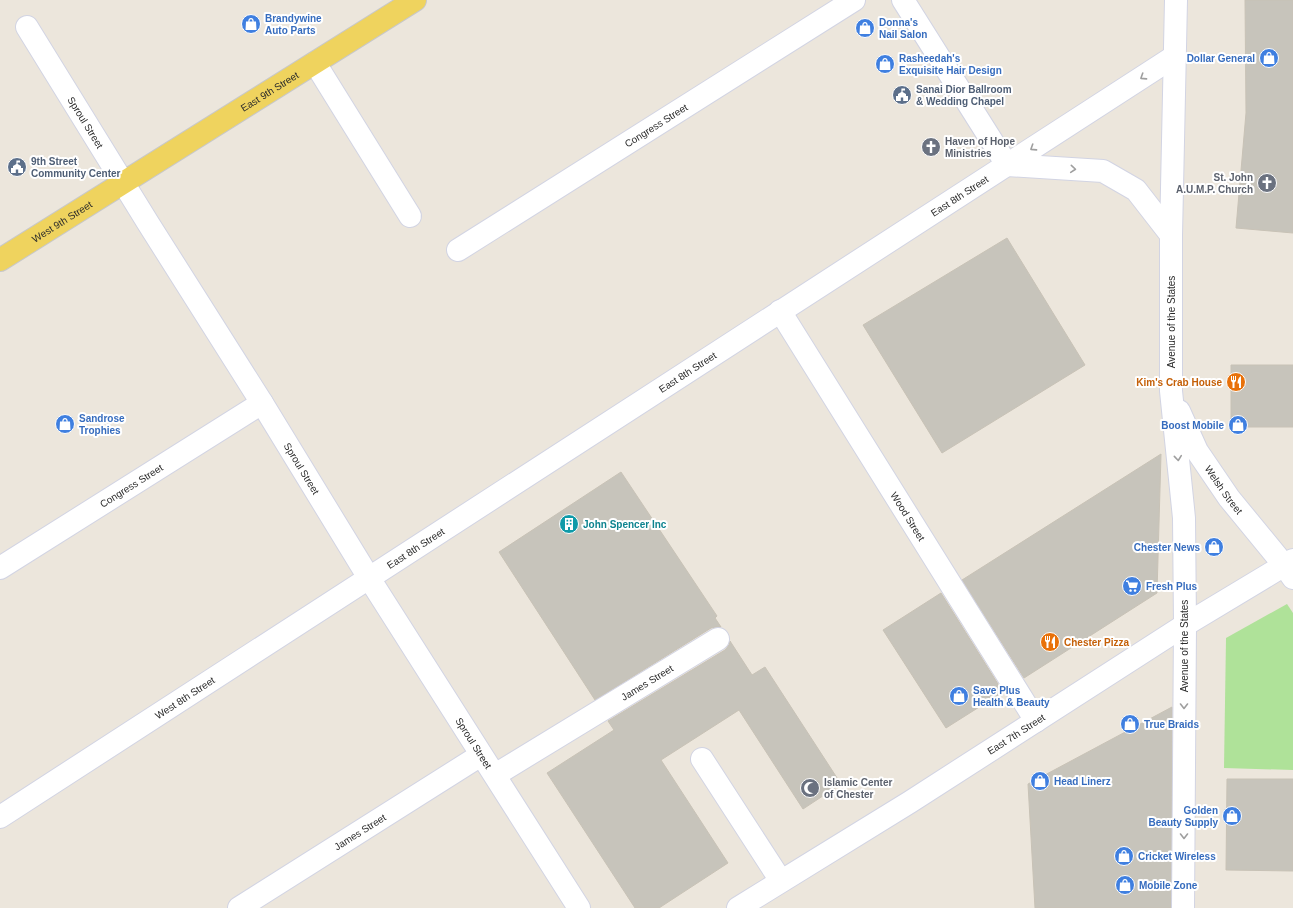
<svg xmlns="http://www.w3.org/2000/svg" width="1293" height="908" viewBox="0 0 1293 908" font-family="Arial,sans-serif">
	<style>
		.green { fill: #afe299 }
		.building { fill: #c7c4bb; stroke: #c8c2b6 }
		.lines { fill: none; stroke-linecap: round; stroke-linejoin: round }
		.minor-casing { stroke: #d2d4e3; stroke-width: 24 }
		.major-casing { stroke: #c8c8c8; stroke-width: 24 }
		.minor { stroke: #fff; stroke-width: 22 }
		.major { stroke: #efd35e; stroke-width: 22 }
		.oneway { stroke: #9f9f9f }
		.labels { text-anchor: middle; stroke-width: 4; stroke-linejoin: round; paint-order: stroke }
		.shop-label { font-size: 10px; font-weight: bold; fill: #366cbe; stroke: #fff; text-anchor: start }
		.service-label { font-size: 10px; font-weight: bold; fill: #4e5e75; stroke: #fff; text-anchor: start }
		.street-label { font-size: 10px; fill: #2a2a2a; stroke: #fff }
		.worship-label { font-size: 10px; font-weight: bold; fill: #5b616d; stroke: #fff; text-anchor: start }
		.food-label { font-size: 10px; font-weight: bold; fill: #c56008; stroke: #fff; text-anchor: end }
		.culture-label { font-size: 10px; font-weight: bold; fill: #0d838f; stroke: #fff; text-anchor: start }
	</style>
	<rect width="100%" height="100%" fill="#ece6dc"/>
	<!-- green -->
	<path class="green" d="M 1287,604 L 1293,613 L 1293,770 L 1224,768 L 1226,638 Z"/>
	<!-- building -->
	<path class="building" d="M 1245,0 L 1293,0 L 1293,233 L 1236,228 L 1246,113 Z
		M 1007,238 L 1085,365 L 942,453 L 863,325 Z
		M 1231,365 L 1293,365 L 1293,427 L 1231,427 Z
		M 1161,454 L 1157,593 L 1024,678 L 962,580 Z
		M 621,472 L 717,616 L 715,618 L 721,627 L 717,627 L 711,628 L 595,700 L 499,552 Z
		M 941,593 L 1003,692 L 946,728 L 883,630 Z
		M 730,641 L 752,675 L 765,667 L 841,784 L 803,809 L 739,710 L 661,760 L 728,863 L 659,908 L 635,908 L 547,773 L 614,730 L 608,721 L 725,650 L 729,645 Z
		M 1172,707 L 1171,908 L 1035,908 L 1028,784 Z
		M 1227,779 L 1293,779 L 1293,871 L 1226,870 Z"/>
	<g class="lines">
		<defs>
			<g id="minor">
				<path d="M 903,0 L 1007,165"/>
				<path d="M 1176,0 L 1171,235 L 1171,391 L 1184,518 L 1185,625 L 1183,908"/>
				<path id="s1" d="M 27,27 L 148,223 L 262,403 L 369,578 L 579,908"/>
				<path d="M 315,63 L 410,216"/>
				<path d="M 1007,165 L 1103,171 L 1136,190 L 1171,235"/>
				<path id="s2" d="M 458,250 L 854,0"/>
				<path id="s3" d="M 780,311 L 1036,721"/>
				<path id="s4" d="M 1179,411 L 1197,451 L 1229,498 L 1284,565 L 1293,578"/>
				<path id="s5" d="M 0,568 L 262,403"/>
				<path d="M 702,759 L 781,881"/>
				<path id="s6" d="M 495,775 L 718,639"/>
				<path id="s7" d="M 0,817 L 1175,56"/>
				<path id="s8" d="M 239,908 L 481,755"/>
				<path id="s9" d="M 738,908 L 910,802 L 1185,625 L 1293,560"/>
			</g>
			<g id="major">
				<path id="s10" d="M 0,260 L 415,0"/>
			</g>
		</defs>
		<!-- minor casing -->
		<use href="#minor" class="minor-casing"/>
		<!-- major casing -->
		<use href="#major" class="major-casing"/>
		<!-- minor -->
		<use href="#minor" class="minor"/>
		<!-- major -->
		<use href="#major" class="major"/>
	</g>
	<!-- one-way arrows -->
	<defs><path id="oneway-chevron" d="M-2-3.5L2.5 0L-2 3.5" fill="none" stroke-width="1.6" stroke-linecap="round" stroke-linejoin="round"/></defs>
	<g class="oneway">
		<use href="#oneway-chevron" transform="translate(1143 77) rotate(147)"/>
		<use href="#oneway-chevron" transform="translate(1033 148) rotate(147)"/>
		<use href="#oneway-chevron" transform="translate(1073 169) rotate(5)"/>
		<use href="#oneway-chevron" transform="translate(1178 458) rotate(84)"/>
		<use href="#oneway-chevron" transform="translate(1184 706) rotate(90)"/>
		<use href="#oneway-chevron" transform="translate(1184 836) rotate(90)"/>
	</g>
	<!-- icons -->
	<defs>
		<symbol id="shop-disc" viewBox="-11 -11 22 22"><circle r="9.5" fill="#3f7fe0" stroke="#fff"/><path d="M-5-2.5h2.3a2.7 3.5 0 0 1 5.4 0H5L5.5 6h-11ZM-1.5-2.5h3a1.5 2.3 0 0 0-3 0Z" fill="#fff"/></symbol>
		<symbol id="civic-disc" viewBox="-11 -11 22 22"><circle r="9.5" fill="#5c6f8a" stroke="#fff"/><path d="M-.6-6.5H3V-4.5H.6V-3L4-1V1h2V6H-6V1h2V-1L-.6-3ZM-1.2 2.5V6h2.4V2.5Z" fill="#fff"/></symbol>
		<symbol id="church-disc" viewBox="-11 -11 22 22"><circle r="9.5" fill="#6b7280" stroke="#fff"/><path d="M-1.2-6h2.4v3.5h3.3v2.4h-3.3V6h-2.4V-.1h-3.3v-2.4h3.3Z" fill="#fff"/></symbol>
		<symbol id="restaurant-disc" viewBox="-11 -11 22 22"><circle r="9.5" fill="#e8710a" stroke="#fff"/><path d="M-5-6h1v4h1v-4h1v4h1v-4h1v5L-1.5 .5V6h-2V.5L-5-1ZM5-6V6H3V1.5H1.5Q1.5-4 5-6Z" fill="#fff"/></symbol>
		<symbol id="building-disc" viewBox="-11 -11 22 22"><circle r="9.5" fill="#0f9aa8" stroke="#fff"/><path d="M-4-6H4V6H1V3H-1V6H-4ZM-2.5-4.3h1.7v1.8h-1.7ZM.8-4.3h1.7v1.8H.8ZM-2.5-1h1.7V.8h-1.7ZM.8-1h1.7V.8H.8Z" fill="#fff"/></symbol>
		<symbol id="supermarket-disc" viewBox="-11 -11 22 22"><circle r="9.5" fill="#3f7fe0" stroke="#fff"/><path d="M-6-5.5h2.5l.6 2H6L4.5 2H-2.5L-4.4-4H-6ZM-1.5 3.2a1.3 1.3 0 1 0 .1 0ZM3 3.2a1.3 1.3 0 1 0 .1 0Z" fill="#fff"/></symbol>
		<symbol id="mosque-disc" viewBox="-11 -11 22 22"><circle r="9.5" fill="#6b7280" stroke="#fff"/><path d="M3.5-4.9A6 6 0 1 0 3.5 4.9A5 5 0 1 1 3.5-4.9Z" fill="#fff"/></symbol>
	</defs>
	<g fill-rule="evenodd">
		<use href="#shop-disc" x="240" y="13" width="22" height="22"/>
		<use href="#shop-disc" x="854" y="17" width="22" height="22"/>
		<use href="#shop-disc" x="1258" y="47" width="22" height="22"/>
		<use href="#shop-disc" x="874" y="53" width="22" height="22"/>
		<use href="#civic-disc" x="891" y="84" width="22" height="22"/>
		<use href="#church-disc" x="920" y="136" width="22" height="22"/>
		<use href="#civic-disc" x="6" y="156" width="22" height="22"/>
		<use href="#church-disc" x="1256" y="172" width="22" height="22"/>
		<use href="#restaurant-disc" x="1225" y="371" width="22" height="22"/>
		<use href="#shop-disc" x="54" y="413" width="22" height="22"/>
		<use href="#shop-disc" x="1227" y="414" width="22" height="22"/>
		<use href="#building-disc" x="558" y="513" width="22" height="22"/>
		<use href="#shop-disc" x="1203" y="536" width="22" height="22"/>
		<use href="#supermarket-disc" x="1121" y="575" width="22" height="22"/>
		<use href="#restaurant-disc" x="1039" y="631" width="22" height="22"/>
		<use href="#shop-disc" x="948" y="685" width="22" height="22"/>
		<use href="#shop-disc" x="1119" y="713" width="22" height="22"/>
		<use href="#shop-disc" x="1029" y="770" width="22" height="22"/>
		<use href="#mosque-disc" x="799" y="777" width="22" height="22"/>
		<use href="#shop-disc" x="1221" y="805" width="22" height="22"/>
		<use href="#shop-disc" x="1113" y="845" width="22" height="22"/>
		<use href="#shop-disc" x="1114" y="874" width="22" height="22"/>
	</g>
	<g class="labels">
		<!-- shop labels -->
		<g class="shop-label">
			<text x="265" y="22">Brandywine<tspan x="265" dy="12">Auto Parts</tspan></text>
			<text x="879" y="26">Donna's<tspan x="879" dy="12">Nail Salon</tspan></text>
			<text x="899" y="62">Rasheedah's<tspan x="899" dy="12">Exquisite Hair Design</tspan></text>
			<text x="1255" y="62" text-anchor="end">Dollar General</text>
			<text x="79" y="422">Sandrose<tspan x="79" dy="12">Trophies</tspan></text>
			<text x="1224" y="429" text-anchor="end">Boost Mobile</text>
			<text x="1200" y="551" text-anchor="end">Chester News</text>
			<text x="1146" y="590">Fresh Plus</text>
			<text x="973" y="694">Save Plus<tspan x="973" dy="12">Health &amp; Beauty</tspan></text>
			<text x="1144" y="728">True Braids</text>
			<text x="1054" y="785">Head Linerz</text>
			<text x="1218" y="814" text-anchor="end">Golden<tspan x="1218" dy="12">Beauty Supply</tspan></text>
			<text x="1138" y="860">Cricket Wireless</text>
			<text x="1139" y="889">Mobile Zone</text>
		</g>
		<!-- service labels -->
		<g class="service-label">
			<text x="916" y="93">Sanai Dior Ballroom<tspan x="916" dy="12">&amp; Wedding Chapel</tspan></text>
			<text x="31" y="165">9th Street<tspan x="31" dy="12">Community Center</tspan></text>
		</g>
		<!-- street labels -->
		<g class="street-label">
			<text dy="4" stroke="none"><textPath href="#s10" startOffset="318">East 9th Street</textPath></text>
			<text dy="4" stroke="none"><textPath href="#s1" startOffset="112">Sproul Street</textPath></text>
			<text dy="4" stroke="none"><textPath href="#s2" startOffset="234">Congress Street</textPath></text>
			<text dy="4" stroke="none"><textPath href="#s7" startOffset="1143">East 8th Street</textPath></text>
			<text dy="4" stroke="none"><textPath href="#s10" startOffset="73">West 9th Street</textPath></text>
			<text transform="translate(1171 322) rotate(-90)" y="4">Avenue of the States</text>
			<text dy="4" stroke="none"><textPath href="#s7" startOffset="819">East 8th Street</textPath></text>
			<text dy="4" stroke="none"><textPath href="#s1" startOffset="520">Sproul Street</textPath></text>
			<text dy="4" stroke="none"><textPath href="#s5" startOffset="155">Congress Street</textPath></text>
			<text dy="4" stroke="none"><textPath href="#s4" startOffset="91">Welsh Street</textPath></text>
			<text dy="4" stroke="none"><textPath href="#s3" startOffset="242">Wood Street</textPath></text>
			<text dy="4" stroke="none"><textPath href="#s7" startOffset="495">East 8th Street</textPath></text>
			<text transform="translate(1184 646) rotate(-90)" y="4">Avenue of the States</text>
			<text dy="4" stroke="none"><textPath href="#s6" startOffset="178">James Street</textPath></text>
			<text dy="4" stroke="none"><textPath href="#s7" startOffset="220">West 8th Street</textPath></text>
			<text dy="4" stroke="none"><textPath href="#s9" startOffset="328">East 7th Street</textPath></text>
			<text dy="4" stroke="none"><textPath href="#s1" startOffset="844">Sproul Street</textPath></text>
			<text dy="4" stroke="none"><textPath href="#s8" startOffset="143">James Street</textPath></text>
		</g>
		<!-- worship labels -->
		<g class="worship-label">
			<text x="945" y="145">Haven of Hope<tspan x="945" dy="12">Ministries</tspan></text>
			<text x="1253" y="181" text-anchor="end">St. John<tspan x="1253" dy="12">A.U.M.P. Church</tspan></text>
			<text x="824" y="786">Islamic Center<tspan x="824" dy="12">of Chester</tspan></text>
		</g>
		<!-- food labels -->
		<g class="food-label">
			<text x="1222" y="386">Kim's Crab House</text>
			<text x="1064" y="646" text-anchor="start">Chester Pizza</text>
		</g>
		<!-- culture labels -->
		<g class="culture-label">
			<text x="583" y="528">John Spencer Inc</text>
		</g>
	</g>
</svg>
